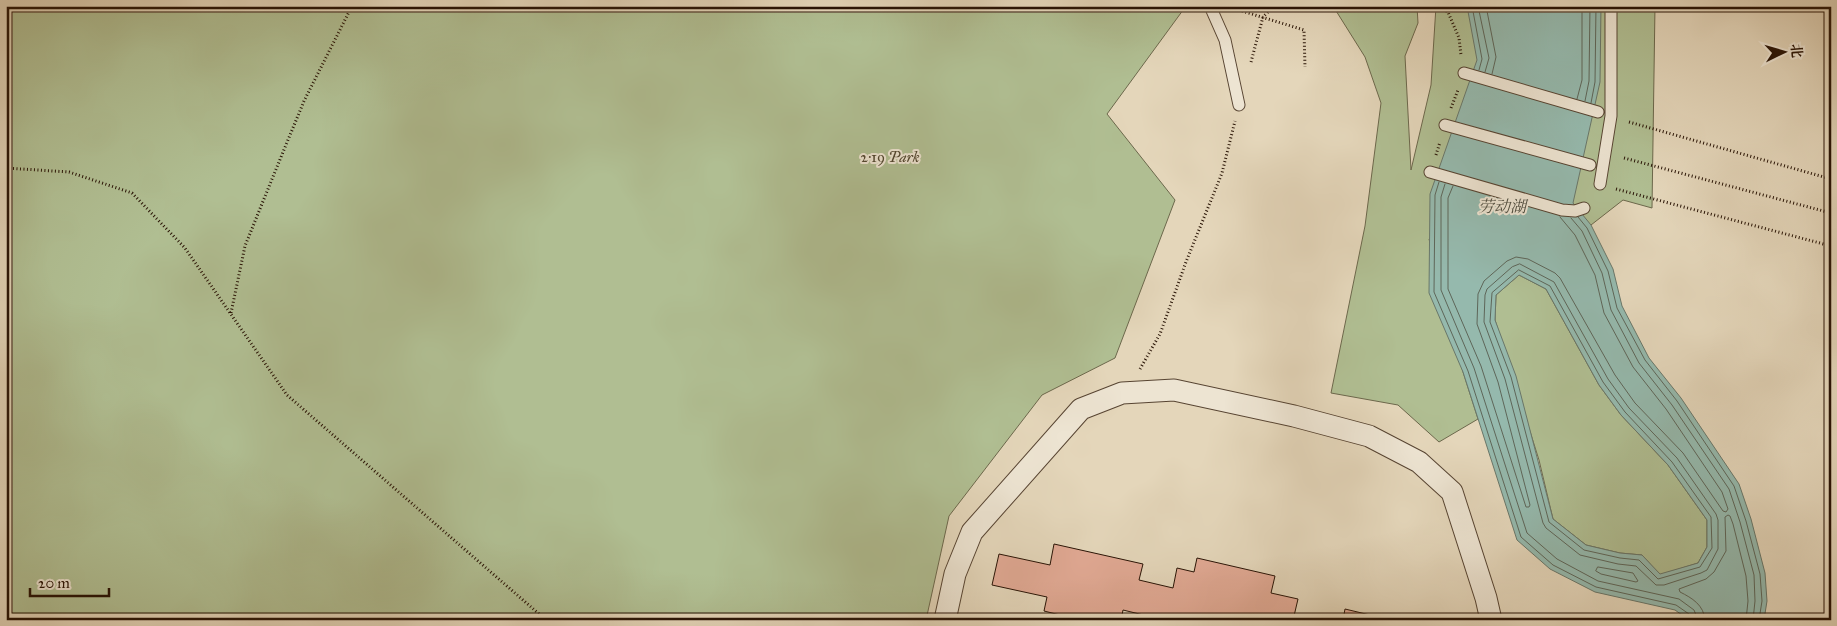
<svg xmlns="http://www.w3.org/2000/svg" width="1837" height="626" viewBox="0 0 1837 626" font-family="'IM FELL Great Primer','Noto Serif SC',serif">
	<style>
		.green { fill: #b0be92; stroke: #6c684c }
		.water { fill: #95b9ad; stroke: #69776a; fill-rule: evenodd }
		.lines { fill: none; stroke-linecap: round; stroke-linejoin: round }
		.shore { stroke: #5e6659; stroke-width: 1 }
		.building { fill: #e1a994; stroke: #281305 }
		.service-casing { stroke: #574432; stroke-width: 13 }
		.minor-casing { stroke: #574432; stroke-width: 23 }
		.path { stroke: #281305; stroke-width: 3; stroke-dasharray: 1 2.5; stroke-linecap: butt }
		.service { stroke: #ede4d2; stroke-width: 11 }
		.minor { stroke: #ede4d2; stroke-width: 21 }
		.labels { text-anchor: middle; stroke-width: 4; stroke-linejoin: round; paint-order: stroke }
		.park-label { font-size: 15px; font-style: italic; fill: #51462f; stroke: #ede4d2 }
		.water-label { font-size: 16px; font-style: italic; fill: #4e4d40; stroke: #ede4d2 }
	</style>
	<rect width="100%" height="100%" fill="#e4d6ba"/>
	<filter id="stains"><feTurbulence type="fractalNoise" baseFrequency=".004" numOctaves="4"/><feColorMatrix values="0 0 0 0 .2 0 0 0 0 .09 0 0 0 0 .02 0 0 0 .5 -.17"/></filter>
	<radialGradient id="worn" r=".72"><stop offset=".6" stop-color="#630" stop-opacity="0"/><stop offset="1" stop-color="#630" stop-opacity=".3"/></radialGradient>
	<!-- green -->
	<path class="green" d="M 6,6 L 1186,6 L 1107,114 L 1175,200 L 1115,358 L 1042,395 L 949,516 L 926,620 L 6,620 Z
		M 1333,6 L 1417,6 L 1418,23 L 1405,56 L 1411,170 L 1431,85 L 1436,6 L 1655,6 L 1652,208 L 1623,200 L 1591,225 L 1429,239 L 1463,372 L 1478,419 L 1439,442 L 1398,405 L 1331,393 L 1365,226 L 1381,103 L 1365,57 Z
		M 1519,275 L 1546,289 L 1599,385 L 1621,415 L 1668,465 L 1707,520 L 1707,547 L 1698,563 L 1660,575 L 1642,555 L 1620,553 L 1586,545 L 1553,519 L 1539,460 L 1495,320 L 1496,295 Z"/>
	<!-- water -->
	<path class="water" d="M 1467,6 L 1601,6 L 1600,82 L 1573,203 L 1591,225 L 1613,269 L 1622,306 L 1649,358 L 1681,398 L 1739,484 L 1751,519 L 1765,573 L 1767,601 L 1764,620 L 1689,620 L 1675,610 L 1595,592 L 1550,569 L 1517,540 L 1463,372 L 1429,293 L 1430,194 L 1477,60 ZM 1519,275 L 1546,289 L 1599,385 L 1621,415 L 1668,465 L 1707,520 L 1707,547 L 1698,563 L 1660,574 L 1642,555 L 1620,553 L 1586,545 L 1553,519 L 1516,376 L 1495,320 L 1496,295 Z"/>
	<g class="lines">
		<!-- shore -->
		<path class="shore" d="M 1472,6 L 1482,59 L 1479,70
			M 1478,6 L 1489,58 L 1485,72
			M 1486,6 L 1496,57 L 1492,74
			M 1577,99 L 1582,80 L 1582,6
			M 1585,101 L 1589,81 L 1590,6
			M 1591,103 L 1595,82 L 1596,6
			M 1439,182 L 1435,195 L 1434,292 L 1468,371 L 1521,537 L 1553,565 L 1596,587 L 1676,605 L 1689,614 L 1691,620
			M 1445,184 L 1441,197 L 1441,290 L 1474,368 L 1527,533 L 1557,559 L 1598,581 L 1679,599 L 1694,610 L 1698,620
			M 1453,186 L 1448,198 L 1448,289 L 1481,366 L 1526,507 L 1529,507 L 1530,505 L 1498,382 L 1477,324 L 1478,294 L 1484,281 L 1507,261 L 1516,257 L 1528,259 L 1555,273 L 1560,278 L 1615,375 L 1635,403 L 1683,453 L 1723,511 L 1726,512 L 1728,509 L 1722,492 L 1666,409 L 1633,367 L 1604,313 L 1595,275 L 1575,235 L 1560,217
			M 1578,217 L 1587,228 L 1608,271 L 1617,308 L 1645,360 L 1677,401 L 1734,486 L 1746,521 L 1760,574 L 1762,601 L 1759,620
			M 1571,218 L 1582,231 L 1602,273 L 1611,310 L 1639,363 L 1672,405 L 1729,489 L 1740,522 L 1754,575 L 1755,601 L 1753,620
			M 1520,264 L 1554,282 L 1608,379 L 1629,408 L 1677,458 L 1716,514 L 1718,520 L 1718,549 L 1707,570 L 1701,573 L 1664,585 L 1656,585 L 1636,566 L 1618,564 L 1580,555 L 1546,528 L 1543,523 L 1505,379 L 1484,322 L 1485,295 L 1487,289 L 1512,267 Z
			M 1519,270 L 1550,286 L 1603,382 L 1625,412 L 1672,462 L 1711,517 L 1712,548 L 1700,567 L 1658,579 L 1639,560 L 1620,558 L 1584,550 L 1549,522 L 1511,377 L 1490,322 L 1492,293 Z
			M 1598,567 L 1633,573 L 1638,581 L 1636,582 L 1601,574 L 1596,571 Z
			M 1705,620 C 1704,605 1692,598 1680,592 L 1679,589 L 1706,579 L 1714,572 L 1726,551 L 1725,517 L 1728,515 L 1730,516 L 1733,524 L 1746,576 L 1748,601 L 1746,620"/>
	</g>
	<!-- building -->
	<path class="building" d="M 1054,544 L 1143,564 L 1139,580 L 1173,588 L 1177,568 L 1194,572 L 1197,558 L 1275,576 L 1271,593 L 1298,599 L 1294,616 L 1309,620 L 1164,620 L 1123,610 L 1121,620 L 1080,620 L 1044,611 L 1047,597 L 992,585 L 999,554 L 1050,565 Z
		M 1345,609 L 1391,620 L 1343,620 Z"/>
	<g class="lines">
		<defs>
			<path id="service" d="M 1210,6 L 1225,40 L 1239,105
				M 1464,73 L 1598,112
				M 1445,125 L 1590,165
				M 1430,172 L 1562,210 L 1575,211 L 1584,208
				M 1600,184 L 1611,116 L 1611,6"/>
			<path id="minor" d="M 945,620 L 955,574 L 972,532 L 1081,409 L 1122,393 L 1174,390 L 1294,416 L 1369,436 L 1419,462 L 1452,492 L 1486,598 L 1491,620"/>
		</defs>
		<!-- service casing -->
		<use href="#service" class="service-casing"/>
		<!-- minor casing -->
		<use href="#minor" class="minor-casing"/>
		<!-- path -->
		<path class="path" d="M 1433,6 L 1448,12 L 1459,38 L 1461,55
			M 1232,8 L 1304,30 L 1305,67
			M 1251,62 L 1263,17 L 1274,6
			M 1451,108 L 1458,90
			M 1629,122 L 1831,179
			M 1436,155 L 1440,142
			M 1624,158 L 1831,213
			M 6,168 L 69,172 L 132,193 L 185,248 L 287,395 L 546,620
			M 1616,189 L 1831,246
			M 231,313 L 245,246 L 272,179 L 304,101 L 352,6
			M 1140,369 L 1160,334 L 1186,262 L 1222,173 L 1235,121
			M 1810,620 L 1831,613"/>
		<!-- service -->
		<use href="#service" class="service"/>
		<!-- minor -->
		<use href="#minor" class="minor"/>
	</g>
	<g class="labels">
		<!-- park labels -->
		<g class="park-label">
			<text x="890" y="162">2·19 Park</text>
		</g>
		<!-- water labels -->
		<g class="water-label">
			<text x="1502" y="212">劳动湖</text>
		</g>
	</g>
	<!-- margin -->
	<rect width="1837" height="626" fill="none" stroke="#e4d6ba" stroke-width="25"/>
	<rect x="8" y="8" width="1822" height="611" fill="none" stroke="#281305" stroke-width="2.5"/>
	<rect x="12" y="12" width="1812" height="601" fill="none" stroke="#281305"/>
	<!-- north arrow -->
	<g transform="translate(1784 52) rotate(85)" stroke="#ede4d2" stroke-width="4" paint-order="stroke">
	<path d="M0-4L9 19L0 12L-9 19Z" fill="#281305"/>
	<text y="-8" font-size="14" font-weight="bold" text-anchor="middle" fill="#281305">北</text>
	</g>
	<!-- scale -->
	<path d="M30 588v8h79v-8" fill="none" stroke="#281305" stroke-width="2.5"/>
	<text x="38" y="588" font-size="15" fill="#281305" stroke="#ede4d2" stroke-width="4" paint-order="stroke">20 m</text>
	<rect width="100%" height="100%" filter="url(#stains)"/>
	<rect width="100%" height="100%" fill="url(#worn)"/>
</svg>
